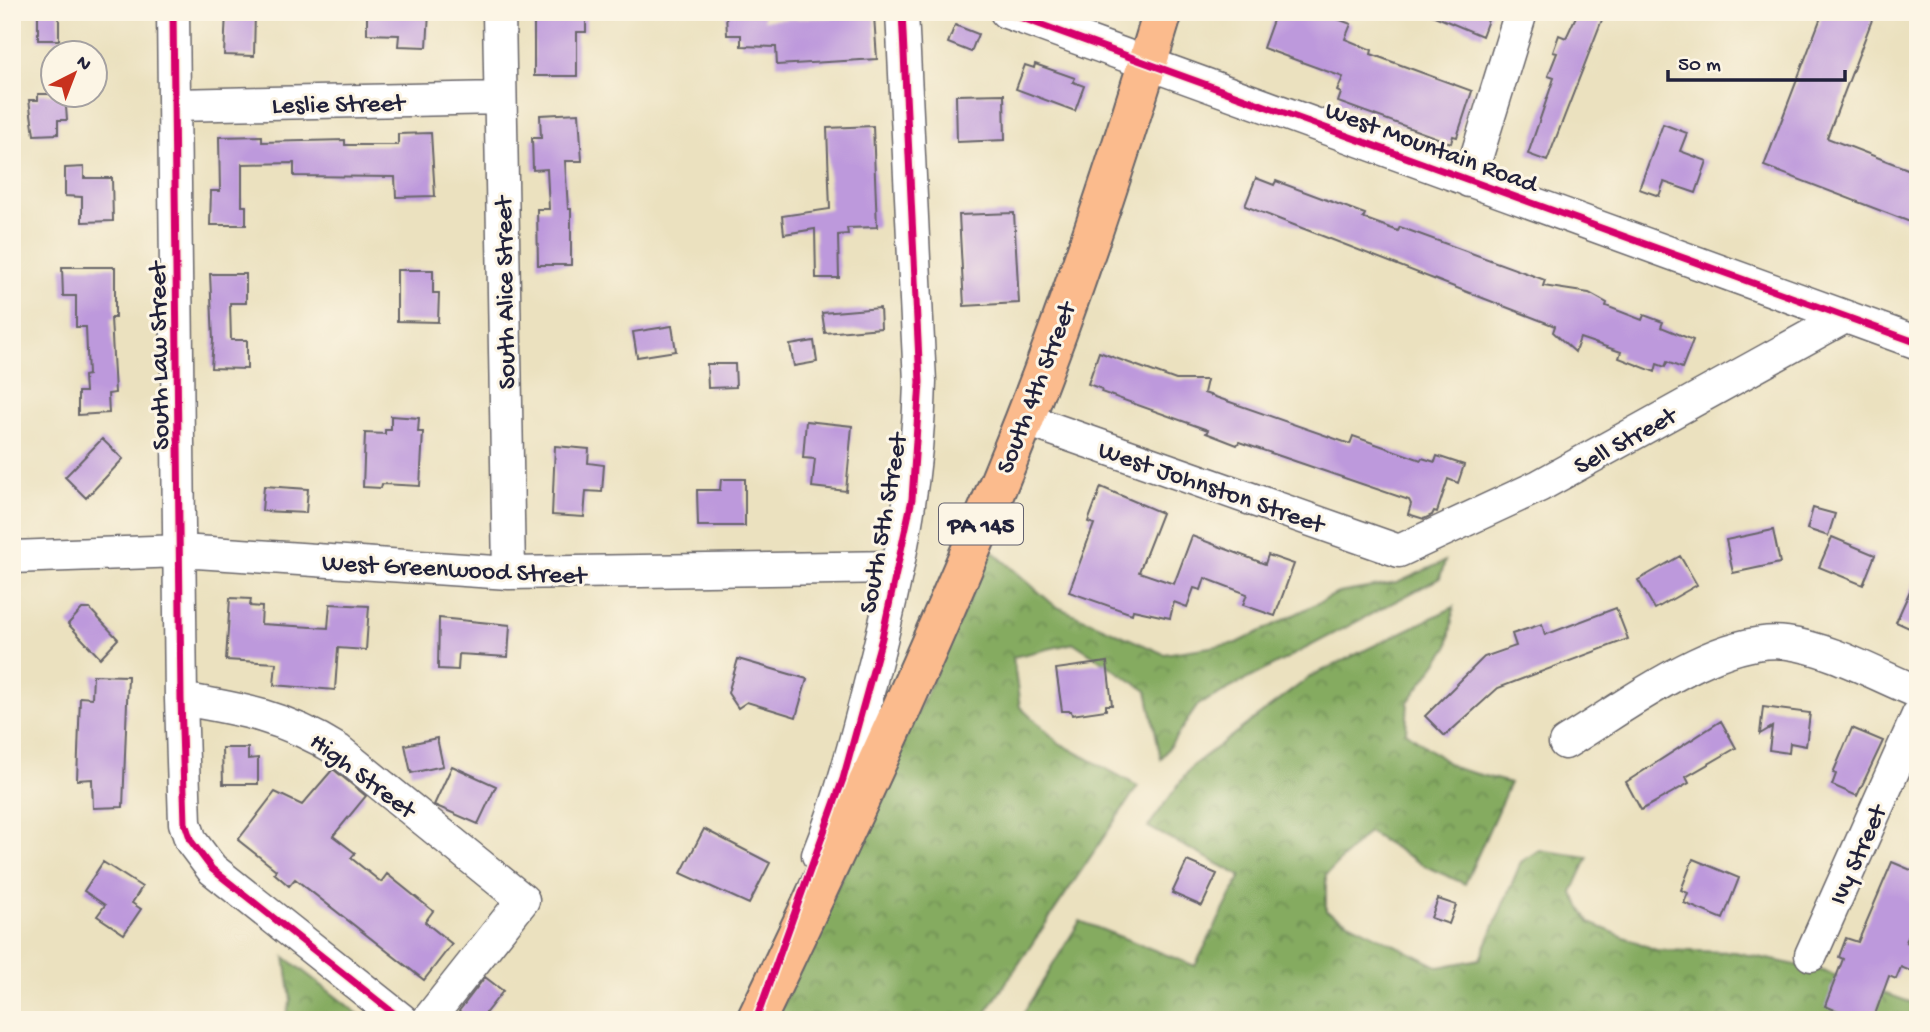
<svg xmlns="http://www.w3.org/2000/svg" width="1930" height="1032" viewBox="0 0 1930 1032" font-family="'Gochi Hand',sans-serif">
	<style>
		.forest { fill: url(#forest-crowns); stroke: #54664e; stroke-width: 2 }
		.building { fill: #bd99dc }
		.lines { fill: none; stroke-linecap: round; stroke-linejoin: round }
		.minor-casing { stroke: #686569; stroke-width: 35 }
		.major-casing { stroke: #686569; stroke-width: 42 }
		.minor { stroke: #fff; stroke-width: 32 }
		.major { stroke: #fbbb8d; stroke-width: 38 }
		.cycleway-casing { stroke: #fcf5e5; stroke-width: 11 }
		.cycleway { stroke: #d6006c; stroke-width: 7 }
		.labels { text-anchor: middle; stroke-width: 6; stroke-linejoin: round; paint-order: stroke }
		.shield { fill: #fcf5e5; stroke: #63616e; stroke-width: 2 }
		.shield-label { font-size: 24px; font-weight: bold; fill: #22223b }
		.street-label { font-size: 26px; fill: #22223b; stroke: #fcf5e5 }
	</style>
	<defs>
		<pattern id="forest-crowns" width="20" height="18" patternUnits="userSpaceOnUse" patternTransform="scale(1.75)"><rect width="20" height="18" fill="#85ab61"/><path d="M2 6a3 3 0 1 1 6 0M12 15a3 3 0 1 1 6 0" fill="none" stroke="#6c8b51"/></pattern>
	</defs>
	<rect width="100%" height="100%" fill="#fcf5e5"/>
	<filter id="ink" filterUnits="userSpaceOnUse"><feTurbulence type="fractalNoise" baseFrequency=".0143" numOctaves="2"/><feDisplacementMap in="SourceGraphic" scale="14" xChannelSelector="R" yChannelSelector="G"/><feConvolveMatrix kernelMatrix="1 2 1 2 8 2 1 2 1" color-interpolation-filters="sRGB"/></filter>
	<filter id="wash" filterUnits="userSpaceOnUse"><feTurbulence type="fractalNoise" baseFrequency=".00686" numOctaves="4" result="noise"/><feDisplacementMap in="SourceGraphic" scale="28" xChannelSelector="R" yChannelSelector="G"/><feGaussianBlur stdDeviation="1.57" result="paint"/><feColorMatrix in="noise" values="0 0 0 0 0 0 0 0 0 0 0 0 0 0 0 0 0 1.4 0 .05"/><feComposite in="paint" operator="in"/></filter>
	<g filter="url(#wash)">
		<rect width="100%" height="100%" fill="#ebe1bf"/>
		<!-- forest -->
		<path class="forest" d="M 992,551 L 1055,606 L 1164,654 L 1237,643 L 1338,593 L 1397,583 L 1445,561 L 1440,578 L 1198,705 L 1161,759 L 1147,691 L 1074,643 L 1013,657 L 1020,707 L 1059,743 L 1138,786 L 981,1020 L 776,1020 Z
			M 1454,607 L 1448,647 L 1408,702 L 1406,732 L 1455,768 L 1510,783 L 1465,884 L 1425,866 L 1368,832 L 1326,875 L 1326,911 L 1439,967 L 1480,959 L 1521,862 L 1539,850 L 1588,857 L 1572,892 L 1590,923 L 1656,950 L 1734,952 L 1820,970 L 1918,1005 L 1918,1020 L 1019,1020 L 1080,921 L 1195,966 L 1241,876 L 1148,827 L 1192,766 L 1311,676 Z
			M 285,957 L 366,1020 L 285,1020 L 291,1000 Z"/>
		<g id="blocks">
			<!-- building -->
			<path class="building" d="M 38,12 L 59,12 L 59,40 L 38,40 Z
				M 226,12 L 255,12 L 254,56 L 224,55 Z
				M 367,12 L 429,12 L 427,47 L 398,46 L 399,35 L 367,34 Z
				M 534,12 L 586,12 L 586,32 L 577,32 L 577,76 L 534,76 Z
				M 726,12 L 763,12 L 764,20 L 874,16 L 877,59 L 777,65 L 776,47 L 741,46 L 741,35 L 727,35 Z
				M 1276,12 L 1319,12 L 1351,24 L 1345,39 L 1372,50 L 1371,54 L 1472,91 L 1457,137 L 1453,136 L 1451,143 L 1338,102 L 1341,93 L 1337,91 L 1343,77 L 1263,48 Z
				M 1425,12 L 1491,12 L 1482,36 Z
				M 1578,12 L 1605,12 L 1547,161 L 1528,154 L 1554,78 L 1548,76 L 1557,53 L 1553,52 L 1559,35 L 1566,38 Z
				M 1823,12 L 1875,12 L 1827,138 L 1918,173 L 1918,225 L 1764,166 Z
				M 955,25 L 978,34 L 971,52 L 948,43 Z
				M 1035,64 L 1075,78 L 1073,82 L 1084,86 L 1075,111 L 1016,89 L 1025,65 L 1034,68 Z
				M 38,94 L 65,94 L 67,120 L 58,120 L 58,134 L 34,135 L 29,100 L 38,100 Z
				M 1004,94 L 1005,140 L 957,142 L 956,95 Z
				M 579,113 L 582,161 L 565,161 L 568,209 L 571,209 L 571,265 L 538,265 L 537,209 L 549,209 L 547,169 L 533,170 L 532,138 L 541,138 L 540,115 Z
				M 1663,124 L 1687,133 L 1680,151 L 1707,161 L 1696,193 L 1664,182 L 1659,196 L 1639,189 Z
				M 873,126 L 877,227 L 847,228 L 848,234 L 838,235 L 839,278 L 816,278 L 815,229 L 784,234 L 782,216 L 830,209 L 827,128 Z
				M 431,133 L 435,196 L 396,197 L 395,177 L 294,176 L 294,163 L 242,164 L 242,206 L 246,206 L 246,225 L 210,225 L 211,191 L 220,191 L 219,137 L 262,136 L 262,142 L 345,140 L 345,145 L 398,145 L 398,134 Z
				M 84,167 L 84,178 L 112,178 L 113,221 L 82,222 L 82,197 L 65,196 L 65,168 Z
				M 1256,178 L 1274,185 L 1276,181 L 1365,214 L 1363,218 L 1398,231 L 1400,227 L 1545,280 L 1543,286 L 1589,293 L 1607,303 L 1606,306 L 1642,320 L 1644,315 L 1663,322 L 1661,327 L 1693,340 L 1682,368 L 1667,362 L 1665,367 L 1657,364 L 1655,372 L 1619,358 L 1621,352 L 1580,338 L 1575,352 L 1553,332 L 1555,326 L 1245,206 Z
				M 1014,213 L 1019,303 L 964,306 L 959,215 Z
				M 62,267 L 115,267 L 115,318 L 111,318 L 115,393 L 108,394 L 109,413 L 78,415 L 78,392 L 85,392 L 84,376 L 88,375 L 86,327 L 76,327 L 76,296 L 63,296 Z
				M 397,270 L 433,270 L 433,293 L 439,293 L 438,322 L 397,321 Z
				M 210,274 L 246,274 L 246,303 L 230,303 L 231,340 L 247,340 L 247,369 L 211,368 L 213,340 Z
				M 880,308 L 881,328 L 825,333 L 822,313 Z
				M 672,326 L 676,351 L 637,357 L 633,332 Z
				M 814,341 L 817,362 L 794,366 L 790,345 Z
				M 1099,352 L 1176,380 L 1207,380 L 1204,393 L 1350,444 L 1353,436 L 1421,460 L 1422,458 L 1435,462 L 1437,456 L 1464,465 L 1458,483 L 1448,479 L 1437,512 L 1434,511 L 1432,515 L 1424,519 L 1408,514 L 1411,504 L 1409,500 L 1239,442 L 1237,445 L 1206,433 L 1208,430 L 1101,392 L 1102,389 L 1088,384 Z
				M 707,364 L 735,364 L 736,387 L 708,388 Z
				M 391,416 L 419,418 L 418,432 L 423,432 L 420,486 L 382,484 L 381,488 L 363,487 L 365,433 L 385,434 L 385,430 L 391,430 Z
				M 806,421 L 852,426 L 846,491 L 812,487 L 815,459 L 803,458 Z
				M 102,439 L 123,459 L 86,498 L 65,477 Z
				M 555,446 L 589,449 L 588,463 L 604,465 L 602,492 L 586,491 L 584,517 L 552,515 Z
				M 721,479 L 745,479 L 745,526 L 698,526 L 697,490 L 720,490 Z
				M 264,486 L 308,489 L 306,513 L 262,511 Z
				M 1101,487 L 1162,513 L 1139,572 L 1174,584 L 1192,536 L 1265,564 L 1268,555 L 1294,564 L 1275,616 L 1243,605 L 1247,594 L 1205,578 L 1201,590 L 1194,588 L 1187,607 L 1174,602 L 1170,618 L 1133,610 L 1132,614 L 1069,592 L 1094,524 L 1088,522 Z
				M 1813,508 L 1835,514 L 1828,536 L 1807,529 Z
				M 1773,530 L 1780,563 L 1733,573 L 1726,540 Z
				M 1832,537 L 1875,555 L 1863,585 L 1819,567 Z
				M 1680,556 L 1697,585 L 1655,609 L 1638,580 Z
				M 1918,573 L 1918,632 L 1896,622 Z
				M 230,598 L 251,599 L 250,606 L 262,607 L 261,624 L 328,628 L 330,604 L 369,606 L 366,650 L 338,648 L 335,690 L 274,685 L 276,663 L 226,660 Z
				M 1616,608 L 1628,639 L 1498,688 L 1445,736 L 1425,716 L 1484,657 L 1516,646 L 1512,634 L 1542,624 L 1545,635 Z
				M 82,609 L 90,609 L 118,639 L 100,658 L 68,624 Z
				M 439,618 L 510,625 L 508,657 L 459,654 L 458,670 L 438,669 Z
				M 738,659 L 807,679 L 796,717 L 747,702 L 738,708 L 728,693 Z
				M 1107,662 L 1112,705 L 1106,705 L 1106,710 L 1072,715 L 1071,711 L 1062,711 L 1056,669 Z
				M 93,675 L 128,676 L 123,807 L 93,808 L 92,779 L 77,780 L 80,697 L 92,698 Z
				M 1763,707 L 1810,713 L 1806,746 L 1790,743 L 1789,753 L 1769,750 L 1772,727 L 1760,734 Z
				M 1721,721 L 1736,748 L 1686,777 L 1689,783 L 1641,810 L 1626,782 Z
				M 1852,728 L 1883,741 L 1857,796 L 1832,785 L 1836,774 L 1833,773 Z
				M 437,738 L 443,766 L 411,773 L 405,745 Z
				M 222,748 L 248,748 L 248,759 L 258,758 L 258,784 L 223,784 Z
				M 452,766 L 496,786 L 478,824 L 434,805 Z
				M 333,769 L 366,796 L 333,836 L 355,853 L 351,858 L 381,882 L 387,874 L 433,911 L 425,922 L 452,944 L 424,980 L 295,879 L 289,886 L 274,873 L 276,870 L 238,840 L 275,792 L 302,805 Z
				M 704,829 L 770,863 L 749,904 L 681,873 Z
				M 1693,859 L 1739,878 L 1723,919 L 1684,903 L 1688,893 L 1681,890 Z
				M 1187,861 L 1217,874 L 1202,906 L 1172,893 Z
				M 103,862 L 142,887 L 132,903 L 141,909 L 124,934 L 97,916 L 105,905 L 84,891 Z
				M 1892,862 L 1918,873 L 1918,912 L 1906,942 L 1918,947 L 1918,959 L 1913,972 L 1901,967 L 1896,979 L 1889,976 L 1873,1020 L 1856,1013 L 1854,1018 L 1825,1006 L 1843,959 L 1839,957 L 1846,938 L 1858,942 Z
				M 1438,899 L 1456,905 L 1449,924 L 1431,918 Z
				M 485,977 L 503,991 L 480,1020 L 470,1020 L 459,1011 Z"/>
		</g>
	</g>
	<g filter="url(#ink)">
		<use href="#blocks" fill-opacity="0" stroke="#686569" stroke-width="2"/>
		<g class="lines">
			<defs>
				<path id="minor" d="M 173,12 L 181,699 L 185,823 L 191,841 L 212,869 L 402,1020
					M 499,12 L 509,573
					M 1006,12 L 1918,343
					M 175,105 L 500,98
					M 1469,181 L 1521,12
					M 1024,419 L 1399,551 L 1539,486 L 1843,318
					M 12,557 L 181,551 L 509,573 L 897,567
					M 181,699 C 241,709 285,717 338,750 L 523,900 L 428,1020
					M 1565,743 C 1624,708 1718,634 1787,643 C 1832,649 1876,675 1918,692
					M 818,855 C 841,798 857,736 872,676 C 897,579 918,483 920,382 L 902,12
					M 1811,955 L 1918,715"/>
				<path id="major" d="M 756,1020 C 851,822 943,624 1024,421 C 1076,288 1122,149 1163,12"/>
			</defs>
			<!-- minor casing -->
			<use href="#minor" class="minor-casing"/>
			<!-- major casing -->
			<use href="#major" class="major-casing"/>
			<!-- minor -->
			<use href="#minor" class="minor"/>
			<!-- major -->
			<use href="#major" class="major"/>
			<defs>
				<path id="cycleway" d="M 173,12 L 181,699 L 185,823 L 191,841 L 212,869 L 402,1020
					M 1006,12 L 1918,343
					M 756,1020 L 843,779 L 882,638 L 912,499 L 920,382 L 902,12"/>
			</defs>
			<!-- cycleway casing -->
			<use href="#cycleway" class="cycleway-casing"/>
			<!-- cycleway -->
			<use href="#cycleway" class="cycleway"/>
		</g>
	</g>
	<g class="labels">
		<!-- shield labels -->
		<rect class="shield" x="939" y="503.5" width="84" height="41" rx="5"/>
		<g class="shield-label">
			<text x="981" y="532">PA 145</text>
		</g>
		<!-- street labels -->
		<g class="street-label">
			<text transform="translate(338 102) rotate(-1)" y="9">Leslie Street</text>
			<text transform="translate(1432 145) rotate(20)" y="9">West Mountain Road</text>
			<text transform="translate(503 293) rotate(-91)" y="9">South Alice Street</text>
			<text transform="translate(157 356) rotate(-91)" y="9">South Law Street</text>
			<text transform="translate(1034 387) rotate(-69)" y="9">South 4th Street</text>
			<text transform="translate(1624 439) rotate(-29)" y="9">Sell Street</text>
			<text transform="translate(1212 485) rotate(19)" y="9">West Johnston Street</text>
			<text transform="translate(881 523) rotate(-80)" y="9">South 5th Street</text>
			<text transform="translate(454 567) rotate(3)" y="9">West Greenwood Street</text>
			<text transform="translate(364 774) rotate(37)" y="9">High Street</text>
			<text transform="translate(1856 854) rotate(-66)" y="9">Ivy Street</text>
		</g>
	</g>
	<!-- margin -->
	<rect width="1930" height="1032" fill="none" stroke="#fcf5e5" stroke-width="42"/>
	<!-- north arrow -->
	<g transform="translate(74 74) rotate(42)"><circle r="33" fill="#fcf5e5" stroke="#a5a1a1" stroke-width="2"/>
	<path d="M0-5L12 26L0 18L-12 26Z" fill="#c8321e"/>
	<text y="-10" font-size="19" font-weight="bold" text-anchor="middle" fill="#22223b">N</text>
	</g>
	<!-- scale -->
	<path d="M1668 70v10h177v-10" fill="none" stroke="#22223b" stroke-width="3.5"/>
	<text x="1678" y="70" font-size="21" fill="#22223b" stroke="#fcf5e5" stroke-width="5" paint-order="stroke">50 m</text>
</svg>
